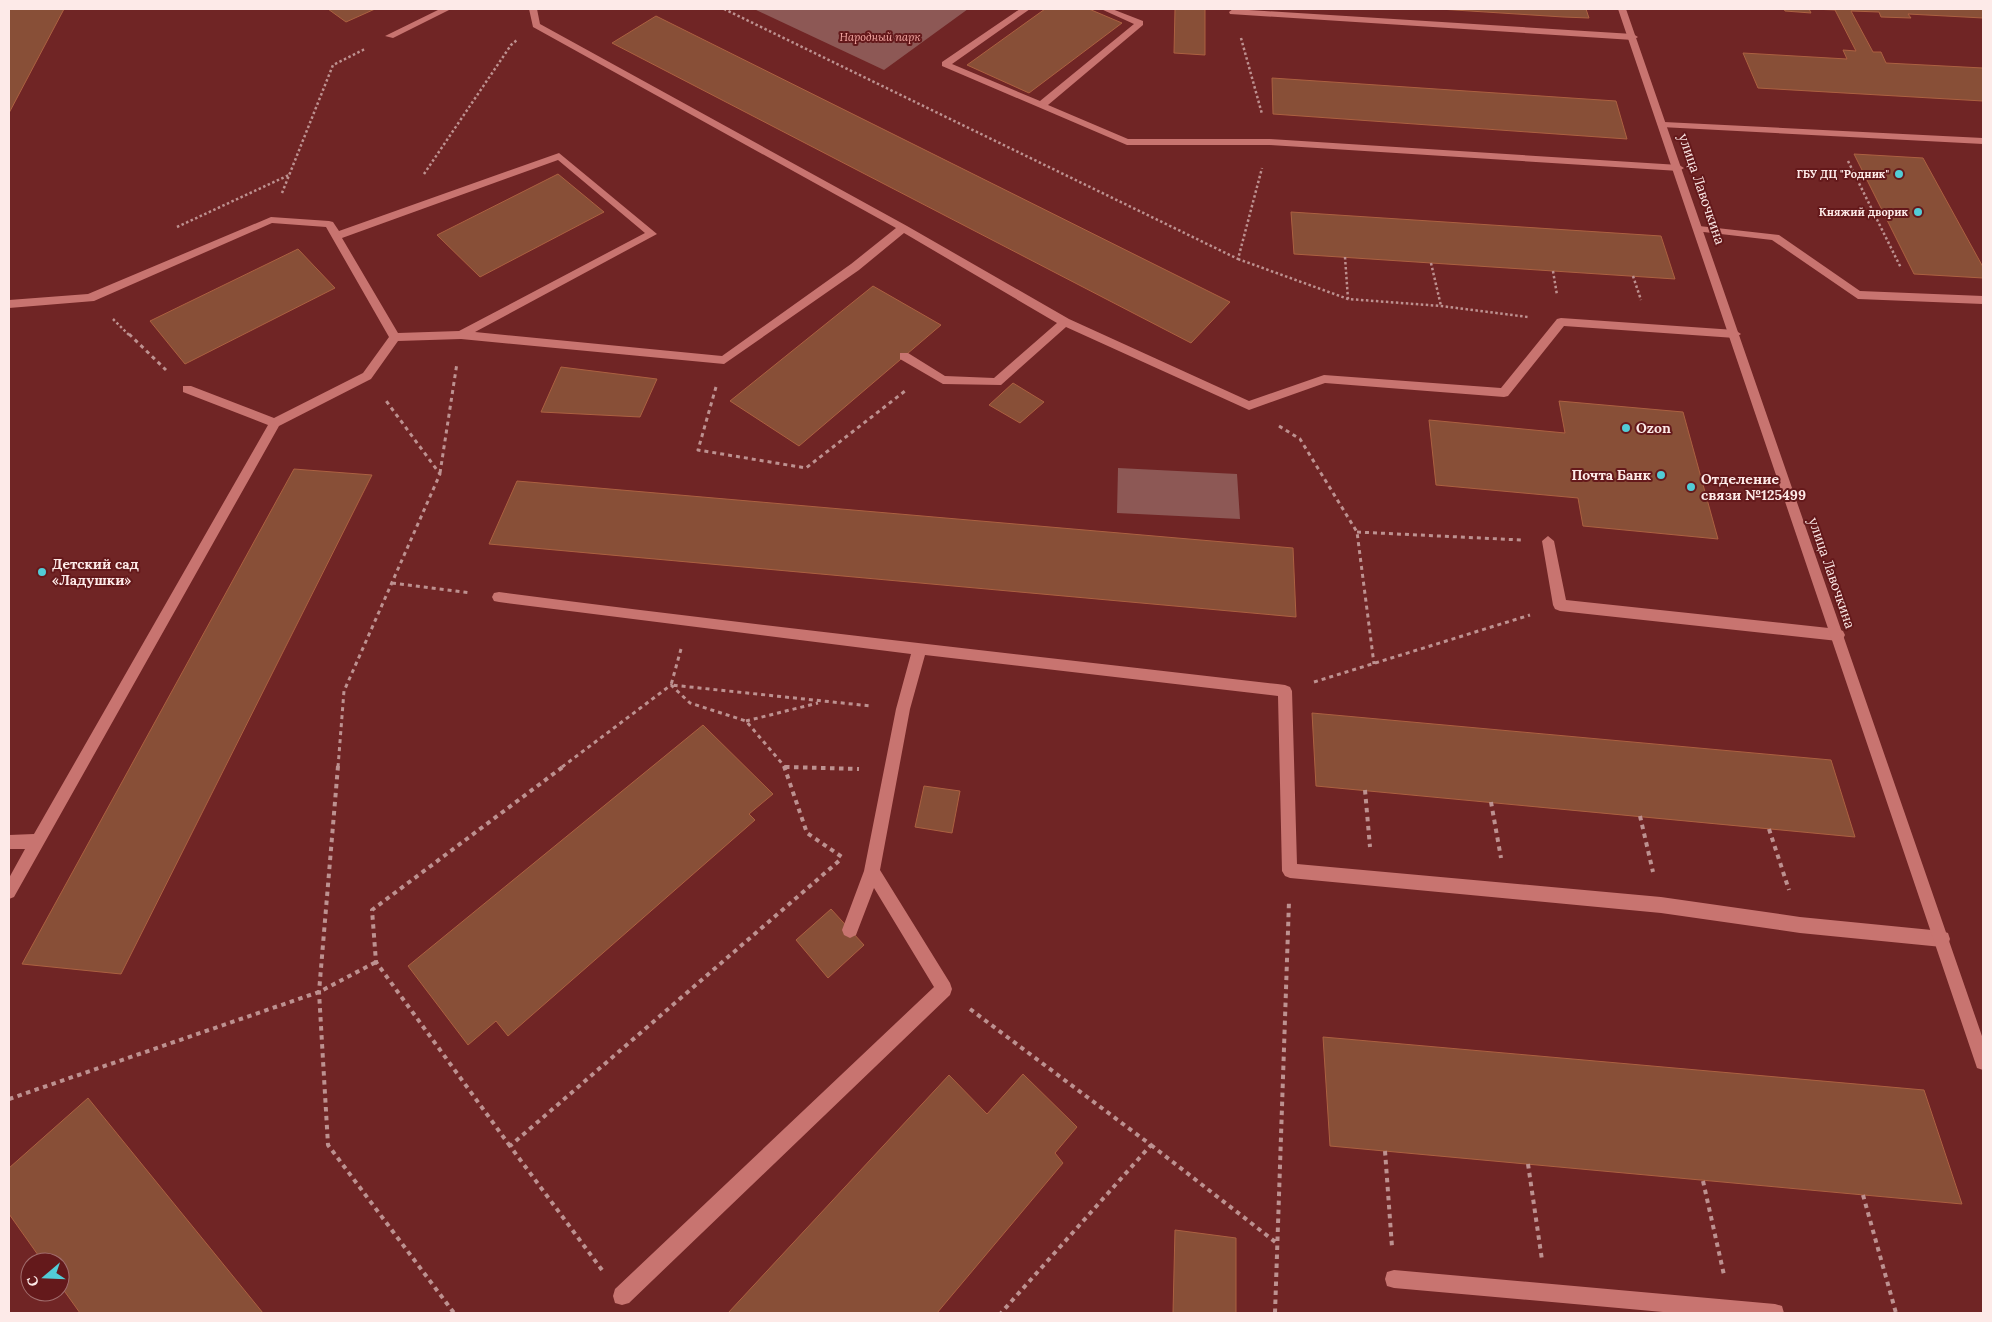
<svg xmlns="http://www.w3.org/2000/svg" width="1992" height="1322" viewBox="0 0 1992 1322" font-family="Lora,serif">
	<style>
		.green { fill: #8d5855 }
		.building { fill: #884f37; stroke: #ac6141 }
		.lines { fill: none; stroke-linecap: round; stroke-linejoin: round }
		.path-far2 { stroke: #bd9190; stroke-width: 2.5; stroke-dasharray: 2.5 2.5; stroke-linecap: butt }
		.path-far1 { stroke: #bd9190; stroke-width: 3; stroke-dasharray: 4 4; stroke-linecap: butt }
		.path { stroke: #bd9190; stroke-width: 4; stroke-dasharray: 4.5 4.5; stroke-linecap: butt }
		.service { fill: #c87470; fill-rule: evenodd }
		.minor { fill: #c87470; fill-rule: evenodd }
		.poi-dot { fill: #52ccd6; stroke: #64191b; stroke-width: 2 }
		.labels { text-anchor: middle; stroke-width: 4; stroke-linejoin: round; paint-order: stroke }
		.far-park-label { font-size: 11px; font-style: italic; fill: #f8aba6; stroke: #64191b }
		.far-poi-label { font-size: 11px; font-weight: bold; fill: #fdeae8; stroke: #64191b; text-anchor: end }
		.street-label { font-size: 14px; fill: #fdeae8; stroke: #64191b }
		.poi-label { font-size: 14px; font-weight: bold; fill: #fdeae8; stroke: #64191b; text-anchor: start }
	</style>
	<rect width="100%" height="100%" fill="#702525"/>
	<!-- green -->
	<path class="green" d="M 754,9 L 968,9 L 884,70 Z
		M 1118,468 L 1237,474 L 1240,519 L 1117,513 Z"/>
	<!-- building -->
	<path class="building" d="M 9,9 L 64,9 L 9,113 Z
		M 328,9 L 375,9 L 346,22 Z
		M 1045,9 L 1089,9 L 1122,23 L 1029,93 L 967,65 Z
		M 1175,9 L 1205,9 L 1205,55 L 1174,53 Z
		M 1439,9 L 1586,9 L 1589,18 L 1563,17 Z
		M 1784,9 L 1809,9 L 1811,13 L 1785,11 Z
		M 1812,9 L 1983,9 L 1983,18 L 1908,14 L 1911,18 L 1881,17 L 1879,12 L 1851,11 L 1873,52 L 1881,52 L 1886,63 L 1983,68 L 1983,101 L 1758,88 L 1743,53 L 1847,59 L 1843,50 L 1856,51 L 1835,10 Z
		M 656,16 L 1230,302 L 1191,343 L 612,43 Z
		M 1272,78 L 1616,101 L 1627,139 L 1273,114 Z
		M 1854,154 L 1923,158 L 1983,267 L 1983,278 L 1914,274 Z
		M 558,174 L 604,212 L 480,277 L 437,235 Z
		M 1291,212 L 1661,236 L 1675,279 L 1294,254 Z
		M 298,249 L 335,288 L 185,364 L 150,321 Z
		M 873,286 L 941,325 L 799,446 L 730,401 Z
		M 561,367 L 657,379 L 640,417 L 541,412 Z
		M 1013,383 L 1044,402 L 1020,423 L 989,405 Z
		M 1559,401 L 1683,412 L 1718,539 L 1583,526 L 1578,498 L 1436,485 L 1429,420 L 1565,433 Z
		M 294,469 L 372,475 L 121,974 L 22,964 Z
		M 517,481 L 1293,548 L 1296,617 L 489,544 Z
		M 1312,713 L 1831,760 L 1855,837 L 1316,786 Z
		M 703,725 L 773,794 L 749,814 L 755,820 L 508,1036 L 496,1021 L 468,1045 L 408,966 Z
		M 924,786 L 960,791 L 952,833 L 915,827 Z
		M 831,909 L 864,945 L 828,978 L 796,940 Z
		M 1323,1037 L 1924,1090 L 1962,1204 L 1330,1146 Z
		M 1023,1074 L 1077,1127 L 1055,1153 L 1063,1163 L 937,1313 L 728,1313 L 949,1075 L 987,1114 Z
		M 88,1098 L 263,1313 L 80,1313 L 60,1285 L 60,1262 L 43,1262 L 9,1214 L 9,1168 Z
		M 1175,1230 L 1236,1238 L 1236,1313 L 1173,1313 Z"/>
	<g class="lines">
		<!-- path-far2 -->
		<path class="path-far2" d="M 724,9 L 1238,259 L 1262,168
			M 1241,38 L 1262,114
			M 1848,161 L 1901,268
			M 424,174 L 511,45 L 517,40
			M 282,193 L 333,65 L 365,49
			M 177,227 L 289,175
			M 1345,257 L 1348,299
			M 1238,259 L 1348,299 L 1441,306 L 1528,317
			M 1431,263 L 1441,306
			M 1553,271 L 1557,295
			M 1633,276 L 1641,300
			M 113,319 L 130,336"/>
		<!-- path-far1 -->
		<path class="path-far1" d="M 129,334 L 166,370
			M 716,387 L 698,450 L 806,468 L 905,391
			M 1279,426 L 1300,439 L 1357,532 L 1374,664
			M 440,473 L 457,363
			M 1357,532 L 1521,540
			M 392,583 L 471,593
			M 681,649 L 671,685 L 871,706
			M 1314,682 L 1530,615
			M 746,721 L 818,703
			M 338,767 L 344,691 L 440,474 L 384,398
			M 562,767 L 671,685 L 690,703 L 746,721 L 785,767
			M 785,767 L 788,767"/>
		<!-- path -->
		<path class="path" d="M 338,766 L 319,992 L 328,1145 L 454,1313
			M 784,766 L 807,833 L 842,857
			M 785,767 L 859,769
			M 1365,790 L 1370,847
			M 1491,802 L 1501,858
			M 1640,816 L 1653,872
			M 1769,829 L 1789,890
			M 970,1009 L 1151,1145 L 1001,1313
			M 9,1099 L 319,992 L 376,962
			M 1151,1145 L 1278,1244
			M 510,1146 L 376,962 L 372,910 L 564,766
			M 1385,1151 L 1392,1247
			M 1528,1164 L 1542,1260
			M 1703,1181 L 1724,1275
			M 1863,1195 L 1896,1313
			M 602,1270 L 510,1146 L 840,860
			M 1275,1313 L 1289,901"/>
		<!-- service -->
		<path class="service" d="M 440,9 L 451,9 L 393,38 L 385,36 Z
			M 529,9 L 537,9 L 540,24 L 907,226 L 1069,319 L 1249,401 L 1324,375 L 1501,388 L 1557,319 L 1561,318 L 1735,330 L 1741,334 L 1735,338 L 1564,326 L 1508,396 L 1504,397 L 1325,383 L 1249,410 L 1066,327 L 1001,385 L 943,384 L 900,359 L 900,353 L 908,353 L 945,376 L 994,378 L 1057,323 L 904,233 L 859,270 L 724,364 L 461,339 L 398,341 L 371,379 L 279,426 L 14,897 L 9,899 L 9,878 L 25,849 L 9,849 L 9,835 L 34,834 L 268,425 L 183,392 L 183,386 L 191,386 L 274,418 L 363,373 L 389,337 L 326,227 L 272,223 L 94,301 L 9,308 L 9,300 L 88,294 L 271,217 L 329,221 L 333,222 L 339,231 L 559,153 L 657,234 L 475,332 L 722,356 L 851,264 L 896,228 L 533,27 ZM 558,160 L 645,233 L 459,331 L 398,333 L 342,238 Z
			M 1020,9 L 1030,9 L 952,64 L 1040,101 L 1134,24 L 1101,9 L 1112,9 L 1143,21 L 1143,25 L 1048,105 L 1128,139 L 1270,139 L 1679,165 L 1684,168 L 1679,171 L 1270,145 L 1127,145 L 942,66 L 942,62 Z
			M 1233,9 L 1633,34 L 1638,37 L 1633,40 L 1230,14 L 1229,12 Z
			M 1664,122 L 1983,138 L 1983,144 L 1661,127 L 1661,123 Z
			M 1699,226 L 1779,235 L 1860,291 L 1983,296 L 1983,304 L 1858,299 L 1772,240 L 1695,231 L 1694,229 Z
			M 1548,536 L 1554,541 L 1566,600 L 1838,629 L 1843,631 L 1845,635 L 1843,639 L 1838,641 L 1560,611 L 1555,609 L 1553,605 L 1542,541 Z
			M 499,592 C 762,626 1022,655 1285,685 L 1290,687 L 1292,691 L 1297,864 L 1661,897 L 1800,917 L 1942,931 L 1948,933 L 1950,939 L 1948,945 L 1942,947 L 1800,933 L 1661,913 L 1290,878 L 1285,876 L 1282,871 L 1278,696 L 925,655 L 910,709 L 880,870 L 950,983 L 952,989 L 950,995 L 629,1303 L 622,1305 L 615,1303 L 613,1296 L 615,1289 L 934,987 L 874,888 L 856,935 L 850,938 L 844,935 L 842,930 L 864,871 L 896,709 L 911,654 L 499,602 L 494,601 L 492,597 L 494,593 Z
			M 1394,1270 L 1775,1304 L 1782,1306 L 1784,1313 L 1674,1313 L 1394,1288 L 1387,1286 L 1385,1279 L 1387,1272 Z"/>
		<!-- minor -->
		<path class="minor" d="M 1618,9 L 1626,9 L 1983,1039 L 1983,1070 L 1977,1068 L 1975,1062 Z"/>
	</g>
	<!-- markers -->
	<g class="poi-dot">
		<circle cx="1899" cy="174" r="5"/>
		<circle cx="1918" cy="212" r="5"/>
		<circle cx="1626" cy="428" r="5"/>
		<circle cx="1661" cy="475" r="5"/>
		<circle cx="1691" cy="487" r="5"/>
		<circle cx="42" cy="572" r="5"/>
	</g>
	<g class="labels">
		<!-- far-park labels -->
		<g class="far-park-label">
			<text x="880" y="41">Народный парк</text>
		</g>
		<!-- far-poi labels -->
		<g class="far-poi-label">
			<text x="1889" y="178">ГБУ ДЦ "Родник"</text>
			<text x="1908" y="216">Княжий дворик</text>
		</g>
		<!-- street labels -->
		<g class="street-label">
			<text transform="translate(1702 189) rotate(71)" y="5">улица Лавочкина</text>
			<text transform="translate(1832 573) rotate(71)" y="5">улица Лавочкина</text>
		</g>
		<!-- poi labels -->
		<g class="poi-label">
			<text x="1636" y="433">Ozon</text>
			<text x="1651" y="480" text-anchor="end">Почта Банк</text>
			<text x="1701" y="484">Отделение<tspan x="1701" dy="16">связи №125499</tspan></text>
			<text x="52" y="569">Детский сад<tspan x="52" dy="16">«Ладушки»</tspan></text>
		</g>
	</g>
	<!-- border -->
	<rect width="1992" height="1322" fill="none" stroke="#fdeae8" stroke-width="20"/>
	<!-- north arrow -->
	<g transform="translate(45 1277) rotate(251)"><circle r="24" fill="#64191b" stroke="#a16d6d"/>
	<path d="M0-4L9 19L0 12L-9 19Z" fill="#52ccd6"/>
	<text y="-8" font-size="14" font-weight="bold" text-anchor="middle" fill="#fdeae8">С</text>
	</g>
</svg>
